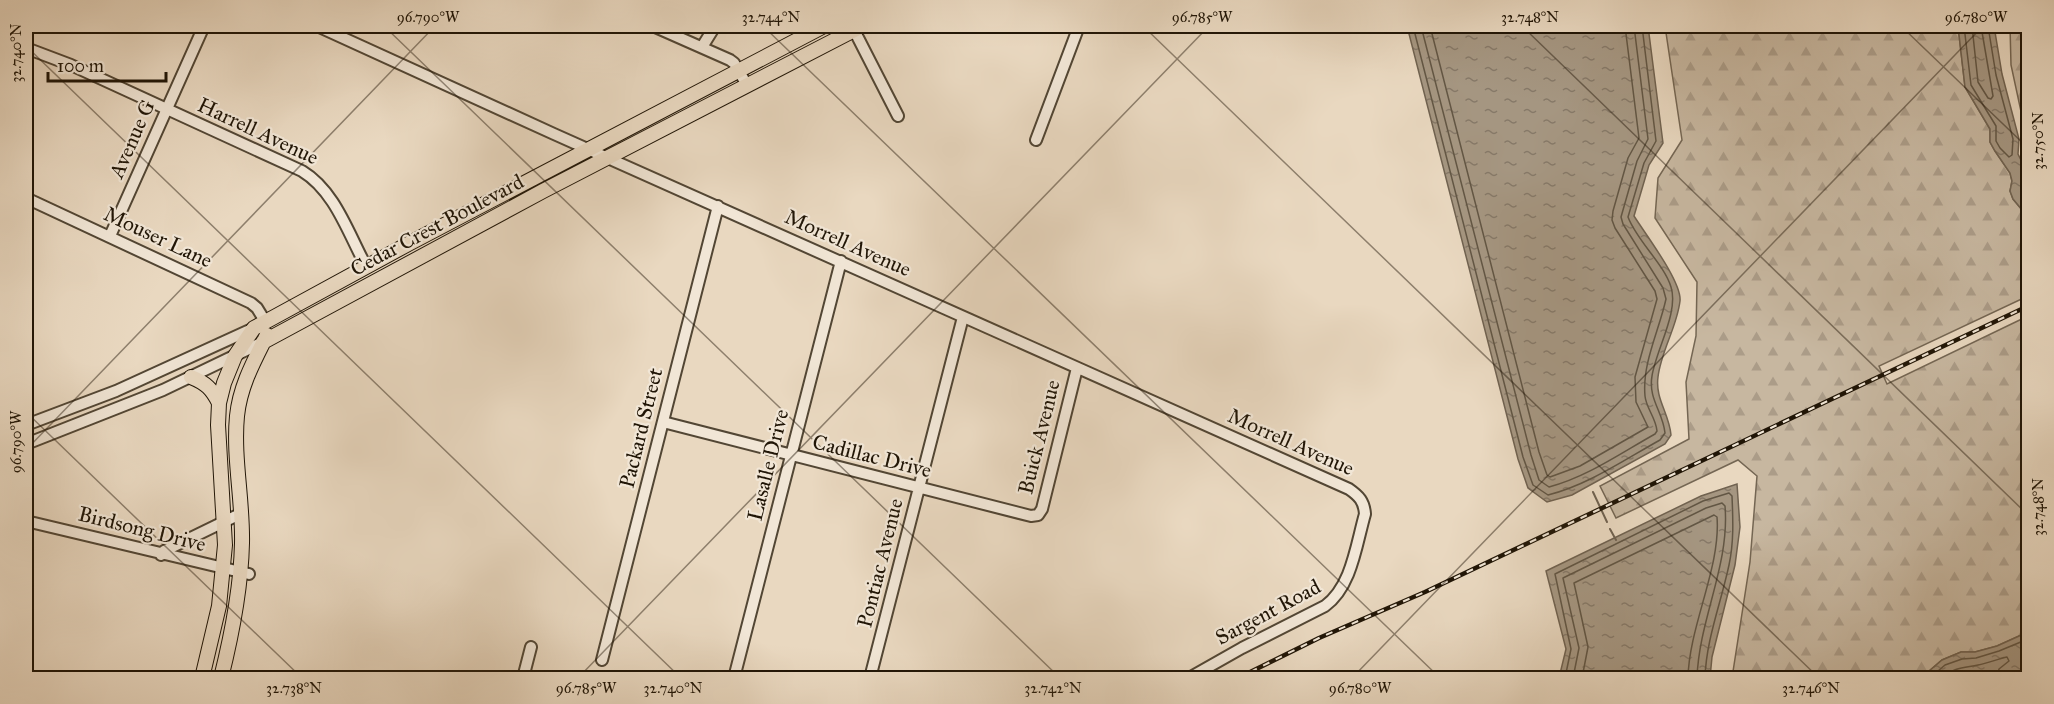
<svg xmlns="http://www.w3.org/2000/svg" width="2054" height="704" viewBox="0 0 2054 704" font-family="'IM FELL Great Primer',serif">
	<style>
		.forest { fill: url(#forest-firs); stroke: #746653; stroke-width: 1.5 }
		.water { fill: url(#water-ripples); stroke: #706250; stroke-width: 1.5 }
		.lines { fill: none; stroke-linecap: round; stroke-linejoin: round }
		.shore { stroke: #625644; stroke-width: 1.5 }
		.stream { stroke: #706250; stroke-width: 2 }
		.minor-casing { stroke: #524634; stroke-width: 14 }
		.major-casing { stroke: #201506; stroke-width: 16 }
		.minor { stroke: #f1e6d6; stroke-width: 10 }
		.major { stroke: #e9d8c0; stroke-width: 14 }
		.rail-casing { stroke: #201506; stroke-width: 4.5 }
		.rail { stroke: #f1e6d6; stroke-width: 2; stroke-dasharray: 7; stroke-linecap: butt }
		.ticks { fill: none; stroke: #201506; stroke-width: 1.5; stroke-opacity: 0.45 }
		.labels { text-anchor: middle; stroke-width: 4.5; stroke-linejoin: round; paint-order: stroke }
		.street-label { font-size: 21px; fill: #201506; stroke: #f1e6d6 }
		.neatline { fill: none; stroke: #201506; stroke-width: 2 }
		.ticks-label { font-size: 15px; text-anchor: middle; fill: #201506 }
	</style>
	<defs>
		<pattern id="forest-firs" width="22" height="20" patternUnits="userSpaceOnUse" patternTransform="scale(1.5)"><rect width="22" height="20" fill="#c7b7a0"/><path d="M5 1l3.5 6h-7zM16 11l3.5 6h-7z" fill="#ab9c88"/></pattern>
		<pattern id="water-ripples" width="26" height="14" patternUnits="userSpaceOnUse" patternTransform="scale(1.5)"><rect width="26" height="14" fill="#a59681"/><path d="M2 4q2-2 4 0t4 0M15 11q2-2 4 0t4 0" fill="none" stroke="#867968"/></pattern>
	</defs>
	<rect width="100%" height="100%" fill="#e9d8c0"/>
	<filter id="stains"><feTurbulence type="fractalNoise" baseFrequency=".00333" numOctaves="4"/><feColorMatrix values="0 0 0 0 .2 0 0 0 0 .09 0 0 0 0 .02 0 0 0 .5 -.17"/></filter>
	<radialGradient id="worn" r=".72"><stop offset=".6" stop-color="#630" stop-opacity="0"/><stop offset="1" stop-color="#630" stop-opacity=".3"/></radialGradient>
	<!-- forest -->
	<path class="forest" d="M 1665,26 L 1958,26 L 1965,87 L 1990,129 L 1990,142 L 1995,151 L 2010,173 L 2012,181 L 2010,191 L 2013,199 L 2028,217 L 2028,296 L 1879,366 L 1887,384 L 2028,316 L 2028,632 L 1997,646 L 1975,652 L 1961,652 L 1942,660 L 1921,678 L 1732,678 L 1750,562 L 1757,476 L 1738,460 L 1616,518 L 1600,486 L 1689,439 L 1686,382 L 1696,336 L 1697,282 L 1655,218 L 1658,178 L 1682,140 Z
		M 2010,26 L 2028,26 L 2028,144 L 2011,65 Z"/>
	<!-- water -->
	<path class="water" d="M 1407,26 L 1648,26 L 1663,143 L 1649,165 L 1634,216 C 1646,235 1682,282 1680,301 C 1677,327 1661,351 1658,377 C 1655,399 1669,413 1671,435 L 1665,444 L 1572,495 L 1547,502 L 1528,488 L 1518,459 Z
		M 1958,26 L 1994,26 L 2002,74 L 2019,139 L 2018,154 L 2028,174 L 2028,217 L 2013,199 L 2010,191 L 2012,181 L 2010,173 L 1995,151 L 1990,142 L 1990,129 L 1965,87 Z
		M 1737,484 L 1740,527 L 1735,565 L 1712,657 L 1710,678 L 1559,678 L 1566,649 L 1546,571 L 1701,496 Z
		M 2028,632 L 2028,667 L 2006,678 L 1921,678 L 1942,660 L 1961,652 L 1975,652 L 1997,646 Z"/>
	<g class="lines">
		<!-- shore -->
		<path class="shore" d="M 1413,26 L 1523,457 L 1533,485 L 1548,495 C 1588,485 1624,460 1660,440 L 1665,433 C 1663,412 1648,399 1652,376 C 1656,350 1679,312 1671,287 C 1664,264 1637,241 1628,217 L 1644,163 L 1656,141 L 1642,26
			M 1421,26 L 1531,455 L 1539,480 L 1549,487 C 1587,477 1621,453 1655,434 L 1657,431 C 1656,418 1646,408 1645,396 C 1642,363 1659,331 1666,299 L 1663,288 L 1623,224 L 1621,217 L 1637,161 L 1648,139 L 1634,26
			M 1430,26 L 1539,452 L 1547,475 L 1550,477 L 1580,466 L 1648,427 L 1636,402 L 1635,377 L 1657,299 L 1655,291 L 1615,228 L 1612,220 L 1613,211 L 1628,158 L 1639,138 L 1625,26
			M 1964,26 L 1971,85 L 1996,126 L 1996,141 L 2000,148 L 2009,157 L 2012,155 L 2013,139 L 1996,75 L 1988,26
			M 1972,26 L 1978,82 L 1988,98 L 1991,99 L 1993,96 L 1981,26
			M 1565,678 L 1571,649 L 1555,574 L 1703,501 L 1729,493 L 1732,496 C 1733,519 1734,542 1729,565 C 1721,603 1706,640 1705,678
			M 1573,678 L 1579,648 L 1563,578 L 1706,508 L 1722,503 L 1725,506 C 1730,565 1699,619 1697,678
			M 1582,678 L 1588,647 L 1574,583 L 1714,515 L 1717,517 C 1721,567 1689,626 1688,678
			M 1930,678 L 1945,665 L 1962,659 L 1976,658 L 1999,651 L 2028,639
			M 1942,678 C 1955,667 1962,668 1978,665 C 1988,663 1998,659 2007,657 L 2009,661 L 1999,669 L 1997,678"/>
		<!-- stream -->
		<path class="stream" d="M 1593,492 L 1607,522
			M 1610,529 L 1616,540"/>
		<defs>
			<path id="minor" d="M 317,26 L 554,134 L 1349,489 C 1359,496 1364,501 1365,514 C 1356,545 1352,586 1325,606 L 1242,648 L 1189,678
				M 653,26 L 730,60 L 734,63 L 747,85
				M 852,26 L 898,116
				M 702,47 L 715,26
				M 26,48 L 71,65 L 302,171 C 335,191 348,233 366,266
				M 1036,140 L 1079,26
				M 26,198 L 251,303 L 257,308 L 265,321
				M 110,236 L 204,26
				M 663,422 L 1031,516 L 1038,515 L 1042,509 L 1077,368
				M 26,425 L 116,391 L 254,328
				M 26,444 L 163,390 L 263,342
				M 26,521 L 249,574
				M 161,555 L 164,551 L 242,513
				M 602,660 L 718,206
				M 523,678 L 531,647
				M 734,678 L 841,261
				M 870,678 L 963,317"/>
			<path id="major" d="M 263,342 L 543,191 L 862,26
				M 191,377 C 206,383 212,389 219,403
				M 202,678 L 219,606 L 225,545 L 218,425 L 219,403 L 224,383 L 235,356 L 254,328 L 410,243 L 824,26
				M 221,678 C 232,634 241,590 242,543 C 243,501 233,457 237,416 C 240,386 254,361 267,335"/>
		</defs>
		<!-- minor casing -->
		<use href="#minor" class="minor-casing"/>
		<!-- major casing -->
		<use href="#major" class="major-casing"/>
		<!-- minor -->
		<use href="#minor" class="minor"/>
		<!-- major -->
		<use href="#major" class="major"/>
		<defs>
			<path id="rail" d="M 1238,678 L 1319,638 L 1425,592 L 2028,306"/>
		</defs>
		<!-- rail casing -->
		<use href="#rail" class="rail-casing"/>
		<!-- rail -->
		<use href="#rail" class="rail"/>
	</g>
	<!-- ticks -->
	<path class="ticks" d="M 384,26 L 1060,678M 763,26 L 1440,678M 1143,26 L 1819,678M 1522,26 L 2028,515M 1901,26 L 2028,148M 26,46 L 681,678M 26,412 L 302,678M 26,450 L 435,26M 578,678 L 1209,26M 1352,678 L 1983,26"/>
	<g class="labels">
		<!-- street labels -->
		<g class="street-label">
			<text transform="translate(258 131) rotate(25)" y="7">Harrell Avenue</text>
			<text transform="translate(132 139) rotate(-66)" y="7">Avenue G</text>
			<text transform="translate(437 225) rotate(-28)" y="7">Cedar Crest Boulevard</text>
			<text transform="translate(158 237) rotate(25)" y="7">Mouser Lane</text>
			<text transform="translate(848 243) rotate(24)" y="7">Morrell Avenue</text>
			<text transform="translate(641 428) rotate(-76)" y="7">Packard Street</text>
			<text transform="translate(1039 437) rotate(-76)" y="7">Buick Avenue</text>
			<text transform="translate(1291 442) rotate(24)" y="7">Morrell Avenue</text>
			<text transform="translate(872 456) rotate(14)" y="7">Cadillac Drive</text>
			<text transform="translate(768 465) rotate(-76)" y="7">Lasalle Drive</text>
			<text transform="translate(142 529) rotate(14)" y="7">Birdsong Drive</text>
			<text transform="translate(880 563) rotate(-76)" y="7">Pontiac Avenue</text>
			<text transform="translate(1268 612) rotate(-28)" y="7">Sargent Road</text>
		</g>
	</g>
	<!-- margin -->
	<rect width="2054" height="704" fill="none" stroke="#e9d8c0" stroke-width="66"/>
	<!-- scale -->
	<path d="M48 72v9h118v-9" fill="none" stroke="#201506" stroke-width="3"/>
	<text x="57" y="72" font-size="18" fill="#201506" stroke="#f1e6d6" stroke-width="4.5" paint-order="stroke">100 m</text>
	<rect x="33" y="33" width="1988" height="638" class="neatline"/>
	<g class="ticks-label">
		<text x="428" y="22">96.790°W</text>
		<text x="771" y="22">32.744°N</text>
		<text x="1202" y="22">96.785°W</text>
		<text x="1530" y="22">32.748°N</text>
		<text x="1976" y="22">96.780°W</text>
		<text transform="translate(16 53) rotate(-90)" y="5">32.740°N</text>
		<text transform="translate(2038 141) rotate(-90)" y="5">32.750°N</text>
		<text transform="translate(16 442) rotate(-90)" y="5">96.790°W</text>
		<text transform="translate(2038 507) rotate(-90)" y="5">32.748°N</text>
		<text x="294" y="693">32.738°N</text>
		<text x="586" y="693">96.785°W</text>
		<text x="673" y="693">32.740°N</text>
		<text x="1053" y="693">32.742°N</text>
		<text x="1360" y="693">96.780°W</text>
		<text x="1811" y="693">32.746°N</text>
	</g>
	<rect width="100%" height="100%" filter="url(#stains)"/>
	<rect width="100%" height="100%" fill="url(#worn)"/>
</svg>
